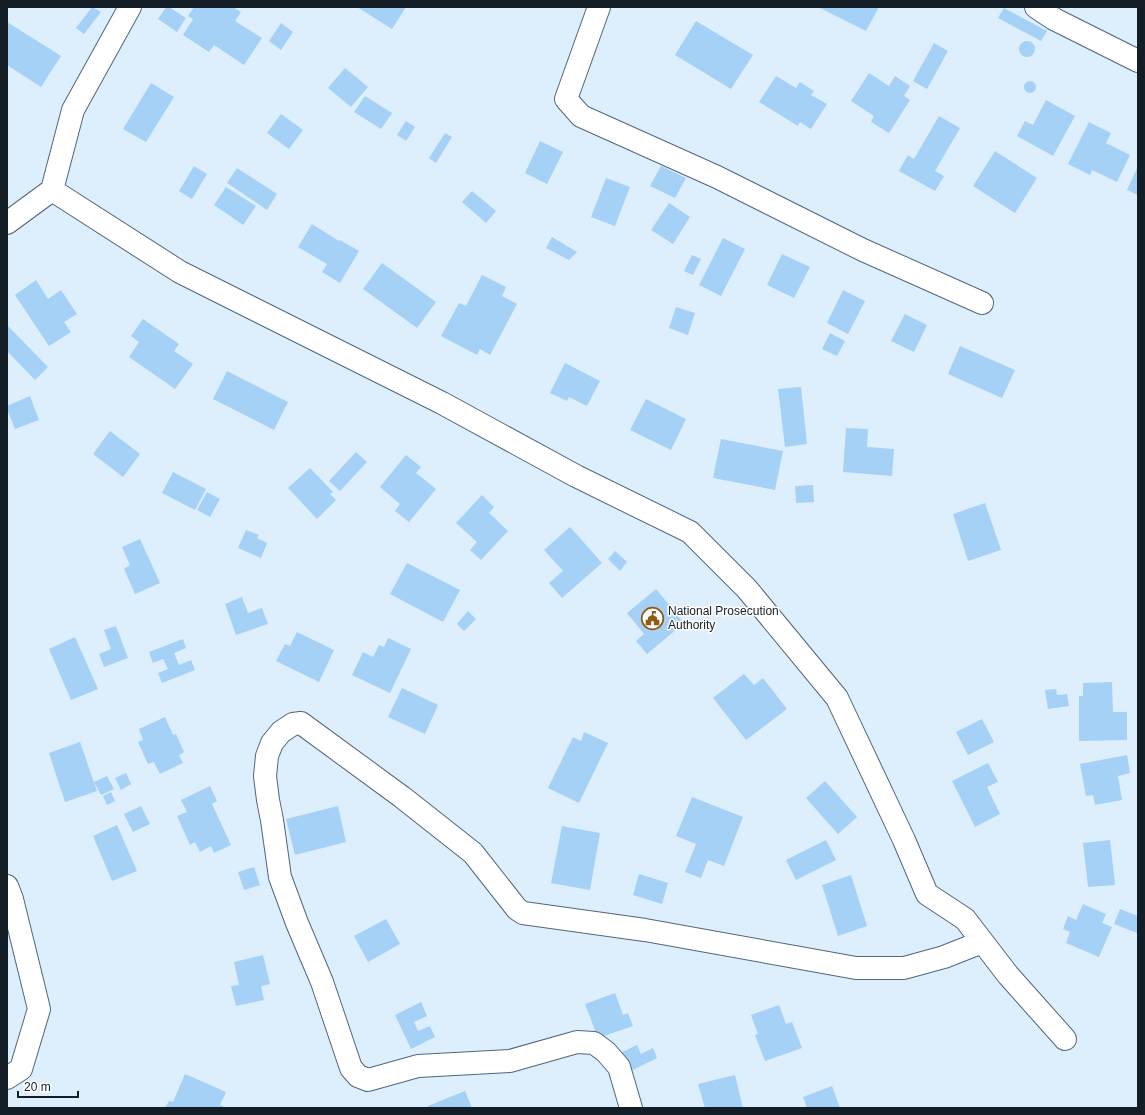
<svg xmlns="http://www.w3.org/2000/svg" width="1145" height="1115" viewBox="0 0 1145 1115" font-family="Arial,sans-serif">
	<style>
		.building { fill: #a5d1f7 }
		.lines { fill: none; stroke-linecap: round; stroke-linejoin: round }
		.minor-casing { stroke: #4f677c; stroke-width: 24 }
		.minor { stroke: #fff; stroke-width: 22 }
		.labels { text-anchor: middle; stroke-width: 3; stroke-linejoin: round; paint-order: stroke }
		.poi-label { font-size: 12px; fill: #121d25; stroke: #fff; text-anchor: start }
	</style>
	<rect width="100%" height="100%" fill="#ddeefd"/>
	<!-- building -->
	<path class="building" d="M 92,7 L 101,12 L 84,34 L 76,28 Z
		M 166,7 L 169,7 L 186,18 L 177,32 L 158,19 Z
		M 194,7 L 233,7 L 241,12 L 235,21 L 262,38 L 244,65 L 214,45 L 209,52 L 183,35 L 193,19 L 188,16 Z
		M 357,7 L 406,7 L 392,29 Z
		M 818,7 L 879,7 L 866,31 Z
		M 1004,8 L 1047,31 L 1041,41 L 998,18 Z
		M 696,21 L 753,55 L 731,89 L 675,55 Z
		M 7,22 L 61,56 L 41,87 L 7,65 Z
		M 281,23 L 293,32 L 281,50 L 269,41 Z
		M1019 49a8 8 0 1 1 16 0a8 8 0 1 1-16 0Z
		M 934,43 L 948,51 L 927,89 L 913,81 Z
		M 345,68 L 368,87 L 351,107 L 328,88 Z
		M 869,73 L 889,86 L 895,76 L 910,86 L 904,96 L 910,100 L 889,133 L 871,122 L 874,116 L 851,101 Z
		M 776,76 L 796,88 L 800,82 L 814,91 L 811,95 L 827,104 L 811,129 L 800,122 L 798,126 L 759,102 Z
		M1024 87a6 6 0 1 1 12 0a6 6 0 1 1-12 0Z
		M 151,83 L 174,97 L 146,142 L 123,129 Z
		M 365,96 L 392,113 L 381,129 L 354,112 Z
		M 1046,100 L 1075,116 L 1053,156 L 1017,136 L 1025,121 L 1033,125 Z
		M 281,114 L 303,130 L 289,149 L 267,133 Z
		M 939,116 L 960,128 L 935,171 L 944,176 L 935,191 L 899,171 L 908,155 L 914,159 Z
		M 406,121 L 415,127 L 406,141 L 397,135 Z
		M 1089,122 L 1111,133 L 1106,143 L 1130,155 L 1117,182 L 1092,170 L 1090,175 L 1068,164 Z
		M 445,133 L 452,137 L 436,163 L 429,158 Z
		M 540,141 L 563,152 L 547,184 L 525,173 Z
		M 995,151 L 1037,178 L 1015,213 L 973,186 Z
		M 194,166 L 207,174 L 192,199 L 179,191 Z
		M 661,166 L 686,178 L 675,198 L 650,186 Z
		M 1138,166 L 1138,195 L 1127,190 Z
		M 237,168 L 277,194 L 267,210 L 227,183 Z
		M 606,178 L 630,187 L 615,226 L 591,217 Z
		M 226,187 L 256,206 L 243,225 L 214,205 Z
		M 472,191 L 496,211 L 486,223 L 462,202 Z
		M 669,203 L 690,217 L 673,244 L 651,230 Z
		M 312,224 L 339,241 L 340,240 L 359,251 L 340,283 L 322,272 L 327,264 L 298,247 Z
		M 552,237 L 577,252 L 569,260 L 546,248 Z
		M 723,238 L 745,249 L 721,296 L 699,285 Z
		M 782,254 L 810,267 L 794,298 L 767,285 Z
		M 692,255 L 701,259 L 693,275 L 684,271 Z
		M 382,263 L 436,302 L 417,328 L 363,289 Z
		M 482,275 L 506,287 L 502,296 L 517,304 L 490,355 L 480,349 L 477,355 L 441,336 L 459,303 L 466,306 Z
		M 36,280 L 48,299 L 61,290 L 77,314 L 64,322 L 71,332 L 49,346 L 15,295 Z
		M 843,290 L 865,301 L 848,334 L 827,323 Z
		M 676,307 L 695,313 L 688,335 L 669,328 Z
		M 905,314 L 927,325 L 914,352 L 891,341 Z
		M 143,319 L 179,344 L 174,351 L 193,364 L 175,389 L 129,357 L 139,342 L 131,336 Z
		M 7,325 L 48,367 L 35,380 L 7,351 Z
		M 830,333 L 845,341 L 837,356 L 822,349 Z
		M 960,346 L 1015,370 L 1002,398 L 948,374 Z
		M 565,363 L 600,381 L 587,406 L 569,397 L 567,401 L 550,393 Z
		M 227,371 L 288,402 L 274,430 L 213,399 Z
		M 801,387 L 807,444 L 785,447 L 778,389 Z
		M 30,396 L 39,420 L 15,429 L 7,409 L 7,406 Z
		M 646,399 L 686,419 L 671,450 L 630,430 Z
		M 846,428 L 868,429 L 867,447 L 894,449 L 892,476 L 843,472 Z
		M 110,431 L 140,454 L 123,477 L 93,454 Z
		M 721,439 L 783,451 L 775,490 L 713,478 Z
		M 356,452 L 367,462 L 340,491 L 329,481 Z
		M 406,455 L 421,467 L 416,473 L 436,489 L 409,522 L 395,511 L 400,504 L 380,487 Z
		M 310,468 L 333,492 L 330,494 L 336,500 L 317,519 L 288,488 Z
		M 173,472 L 206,489 L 195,510 L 162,493 Z
		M 813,485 L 814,502 L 796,503 L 795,486 Z
		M 207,492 L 220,499 L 210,517 L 197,510 Z
		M 482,495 L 494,507 L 489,513 L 508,531 L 481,560 L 470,550 L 477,542 L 456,523 Z
		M 985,503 L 1001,550 L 968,561 L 953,514 Z
		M 570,527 L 602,563 L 562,598 L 549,583 L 563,571 L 544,550 Z
		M 246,530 L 259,535 L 257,538 L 267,543 L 261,558 L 238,548 Z
		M 140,539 L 160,583 L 135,594 L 124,569 L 130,565 L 122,547 Z
		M 615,551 L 627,562 L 620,571 L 608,559 Z
		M 407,563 L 460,590 L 443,622 L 390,594 Z
		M 656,589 L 684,623 L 647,654 L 636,641 L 644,634 L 627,613 Z
		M 242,597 L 248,613 L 262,608 L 268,624 L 236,635 L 225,604 Z
		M 468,611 L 476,619 L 464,631 L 457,624 Z
		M 116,626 L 128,658 L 104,667 L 99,654 L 111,649 L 104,630 Z
		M 297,632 L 334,650 L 319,682 L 276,661 L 285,644 L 290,646 Z
		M 75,637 L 98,689 L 71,700 L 49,649 Z
		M 388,638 L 411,649 L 390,693 L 352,675 L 363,652 L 373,657 L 379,645 L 384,647 Z
		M 183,639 L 186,648 L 174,653 L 179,665 L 191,660 L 195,670 L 162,683 L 158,673 L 168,669 L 163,659 L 153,663 L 149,652 Z
		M 744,674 L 754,685 L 763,678 L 787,709 L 746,740 L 713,698 Z
		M 1112,682 L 1113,712 L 1127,712 L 1127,740 L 1079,741 L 1079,696 L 1083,696 L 1083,683 Z
		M 402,688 L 438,705 L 425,734 L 388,717 Z
		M 1056,689 L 1057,695 L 1067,694 L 1069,706 L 1048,709 L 1045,690 Z
		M 165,717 L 173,735 L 176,734 L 184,752 L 179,755 L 183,763 L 160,774 L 154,762 L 148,764 L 138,742 L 143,740 L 139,729 Z
		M 982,719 L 994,742 L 968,755 L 956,732 Z
		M 584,732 L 608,743 L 579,803 L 548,788 L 573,737 L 581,741 Z
		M 80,742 L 97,791 L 65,802 L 49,753 Z
		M 1127,755 L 1130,773 L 1118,776 L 1122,800 L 1095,805 L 1093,795 L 1086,796 L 1080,764 Z
		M 988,763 L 998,782 L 987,787 L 1000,814 L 975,827 L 952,781 Z
		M 126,773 L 131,784 L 121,790 L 115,778 Z
		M 107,776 L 114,789 L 101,795 L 94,782 Z
		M 825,781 L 857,817 L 838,834 L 806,798 Z
		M 210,786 L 217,801 L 212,804 L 231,845 L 214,853 L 211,846 L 200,852 L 195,842 L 190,845 L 177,816 L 187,812 L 181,800 Z
		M 111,792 L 115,801 L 107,805 L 103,796 Z
		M 692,797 L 743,817 L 724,866 L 708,860 L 701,878 L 685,872 L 696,844 L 676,836 Z
		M 141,806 L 150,824 L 133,832 L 124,814 Z
		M 338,806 L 346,842 L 295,855 L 286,819 Z
		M 117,825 L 137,871 L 112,881 L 93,836 Z
		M 562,826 L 600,833 L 590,890 L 551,883 Z
		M 826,840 L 836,860 L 796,880 L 786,860 Z
		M 1110,840 L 1115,885 L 1088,887 L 1083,843 Z
		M 254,867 L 260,885 L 244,890 L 238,872 Z
		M 639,874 L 668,883 L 662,904 L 633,895 Z
		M 851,875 L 867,926 L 838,936 L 822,885 Z
		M 1083,904 L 1106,914 L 1102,923 L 1112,927 L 1099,957 L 1066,943 L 1070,932 L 1063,929 L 1068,916 L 1076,920 Z
		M 1120,909 L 1138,916 L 1137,933 L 1114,924 Z
		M 386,919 L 400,944 L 368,962 L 354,936 Z
		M 263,955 L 270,984 L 261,986 L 264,1000 L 236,1006 L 231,986 L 239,985 L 234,962 Z
		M 615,993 L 623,1015 L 628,1013 L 633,1026 L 598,1038 L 585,1004 Z
		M 421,1002 L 427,1016 L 414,1022 L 418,1031 L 430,1026 L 435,1037 L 411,1049 L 395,1015 Z
		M 779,1005 L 786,1024 L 792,1022 L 802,1048 L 765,1061 L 755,1035 L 758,1034 L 751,1015 Z
		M 637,1045 L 641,1054 L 653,1048 L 657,1058 L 629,1072 L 620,1053 Z
		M 185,1074 L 226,1092 L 220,1105 L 226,1108 L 165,1108 L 169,1101 L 173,1102 Z
		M 735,1075 L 743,1108 L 705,1108 L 698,1084 Z
		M 832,1086 L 840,1108 L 807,1108 L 803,1097 Z
		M 465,1091 L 472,1108 L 428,1108 L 428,1106 Z"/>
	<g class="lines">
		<defs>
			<path id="minor" d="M 130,7 L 73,110 L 52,190 L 180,272 L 442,403 L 576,476 L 690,532 L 747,589 L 837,698 L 904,840 L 927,894 L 965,919 L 1008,975 L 1065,1039
				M 599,7 L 566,99 L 581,116 L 717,177 L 863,250 L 982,303
				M 1036,7 L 1054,19 L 1138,61
				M 7,223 L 52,190
				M 7,886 L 12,899 L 39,1009 L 21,1069 L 7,1078
				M 631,1108 L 619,1067 L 606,1052 L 594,1043 L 577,1042 L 510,1061 L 418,1066 L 368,1080 L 358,1076 L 351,1068 L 322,982 L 297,923 L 280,877 L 272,820 L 268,800 L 265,776 L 267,756 L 272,743 L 281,732 L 293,724 L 301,723 L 402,797 L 473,853 L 517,909 L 523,913 L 645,930 L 856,968 L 904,968 L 944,957 L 982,942"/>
		</defs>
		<!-- minor casing -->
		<use href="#minor" class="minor-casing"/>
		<!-- minor -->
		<use href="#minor" class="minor"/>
	</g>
	<!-- icons -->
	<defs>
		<symbol id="civic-ring" viewBox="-11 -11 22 22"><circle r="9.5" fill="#fff" stroke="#925a13" stroke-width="1.5"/><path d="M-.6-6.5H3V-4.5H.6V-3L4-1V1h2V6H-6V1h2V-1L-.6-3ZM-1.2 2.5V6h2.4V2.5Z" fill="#925a13"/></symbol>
	</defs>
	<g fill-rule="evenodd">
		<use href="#civic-ring" x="640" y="606" width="25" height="25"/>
	</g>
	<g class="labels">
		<!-- poi labels -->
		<g class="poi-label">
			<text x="668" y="615">National Prosecution<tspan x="668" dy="14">Authority</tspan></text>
		</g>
	</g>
	<!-- border -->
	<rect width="1145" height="1115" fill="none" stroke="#121d25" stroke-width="16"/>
	<!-- scale -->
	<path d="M18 1091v6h60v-6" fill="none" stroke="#121d25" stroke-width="2"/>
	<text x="24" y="1091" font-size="12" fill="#121d25" stroke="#ffffff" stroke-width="3" paint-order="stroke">20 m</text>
</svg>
